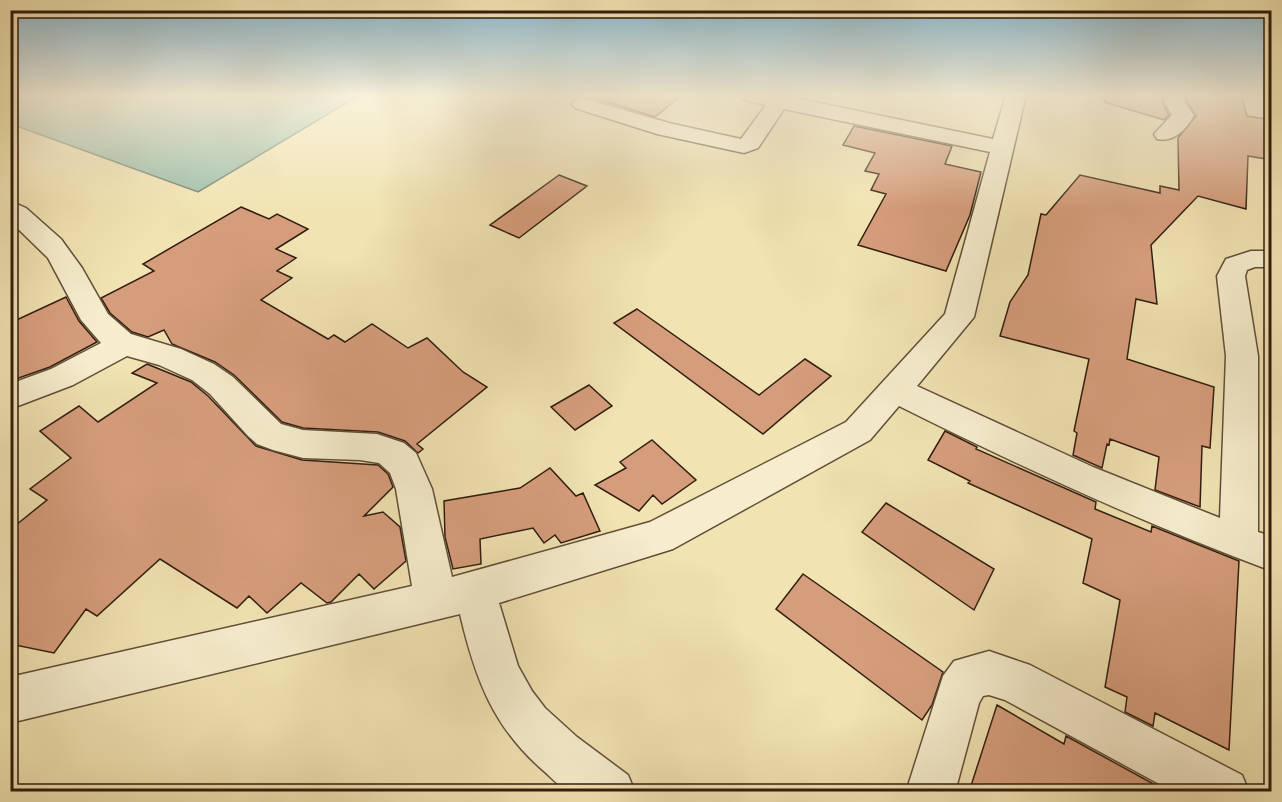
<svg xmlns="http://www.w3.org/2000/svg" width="1282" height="802" viewBox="0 0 1282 802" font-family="'EB Garamond',serif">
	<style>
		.water { fill: #9bbeaa; stroke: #717e6c; stroke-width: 1.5 }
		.building { fill: #d69d7c; stroke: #311d0f; stroke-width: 1.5 }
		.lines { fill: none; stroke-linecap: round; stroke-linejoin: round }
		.minor-casing { stroke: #614e38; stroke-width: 3 }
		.minor { fill: #f6edcd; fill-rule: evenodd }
	</style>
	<rect width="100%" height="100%" fill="#f1e3b2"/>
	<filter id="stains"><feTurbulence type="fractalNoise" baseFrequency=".00333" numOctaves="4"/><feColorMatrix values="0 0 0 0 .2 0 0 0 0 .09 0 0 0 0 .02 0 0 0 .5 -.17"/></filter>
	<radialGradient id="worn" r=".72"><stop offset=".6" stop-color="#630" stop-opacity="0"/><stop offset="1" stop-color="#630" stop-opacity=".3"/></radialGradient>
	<!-- water -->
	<path class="water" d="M 11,95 L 360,95 L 198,192 L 11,124 Z"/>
	<!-- building -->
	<path class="building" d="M 585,95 L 682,95 L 655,117 Z
		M 1105,95 L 1162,95 L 1163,104 L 1169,115 L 1164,120 L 1104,102 Z
		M 1186,95 L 1241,95 L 1247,116 L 1272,120 L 1272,160 L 1248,156 L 1246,209 L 1198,196 L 1151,245 L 1157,304 L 1136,299 L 1127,359 L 1214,387 L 1210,448 L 1202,446 L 1200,507 L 1155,490 L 1159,457 L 1110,439 L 1109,445 L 1107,444 L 1102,468 L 1073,455 L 1077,433 L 1074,431 L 1089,359 L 1000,336 L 1010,302 L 1028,275 L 1041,214 L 1046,215 L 1080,175 L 1160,193 L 1160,186 L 1179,190 L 1178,138 L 1196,116 L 1187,102 Z
		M 854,126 L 952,146 L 945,164 L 981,172 L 970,215 L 946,271 L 858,245 L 886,194 L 871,190 L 879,174 L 865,171 L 875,153 L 843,145 Z
		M 559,175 L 587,186 L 519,238 L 490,225 Z
		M 241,207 L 269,219 L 277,214 L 308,229 L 276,249 L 296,258 L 277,271 L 292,278 L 261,300 L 328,339 L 334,335 L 345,342 L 372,324 L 408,348 L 427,338 L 463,372 L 487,387 L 417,444 L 423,449 L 418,453 L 405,441 L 378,432 L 303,428 L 282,422 L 234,375 L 215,362 L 172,344 L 164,330 L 148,337 L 132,332 L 110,313 L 101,298 L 154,271 L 143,264 Z
		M 66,297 L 79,321 L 97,342 L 50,367 L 10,381 L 10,323 Z
		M 637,309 L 759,395 L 805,359 L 831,376 L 763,434 L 614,323 Z
		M 147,364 L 191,382 L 208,396 L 256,446 L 302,460 L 378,465 L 388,474 L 393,487 L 364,516 L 383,512 L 400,527 L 406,561 L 374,589 L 359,574 L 331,602 L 327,603 L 301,583 L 267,613 L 249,596 L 237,608 L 160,559 L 97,616 L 86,609 L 54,653 L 10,644 L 11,529 L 47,500 L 30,489 L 71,458 L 40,431 L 79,406 L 98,422 L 157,383 L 132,373 Z
		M 589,385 L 612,406 L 575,430 L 551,407 Z
		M 945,431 L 977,447 L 976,449 L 1096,502 L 1095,509 L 1151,532 L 1152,526 L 1239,561 L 1229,750 L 1155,713 L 1153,726 L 1125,712 L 1127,697 L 1105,687 L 1120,600 L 1083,583 L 1092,539 L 968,483 L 970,481 L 928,460 Z
		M 652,440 L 696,480 L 662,504 L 653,495 L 639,511 L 595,485 L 626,468 L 620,462 Z
		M 550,468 L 576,496 L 583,493 L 600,531 L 561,543 L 555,535 L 544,543 L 533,528 L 480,539 L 481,564 L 453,569 L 445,537 L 444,501 L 520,488 Z
		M 886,503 L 994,569 L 974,610 L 862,532 Z
		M 803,574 L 943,672 L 932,705 L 922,720 L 776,609 Z
		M 997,705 L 1064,744 L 1066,736 L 1168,792 L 969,792 Z"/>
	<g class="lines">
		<defs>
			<path id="minor" d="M 739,95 L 781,95 L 993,139 L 1006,95 L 1026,95 L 974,317 L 917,386 L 1093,467 L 1220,518 L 1226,356 L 1217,276 L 1226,259 L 1251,251 L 1272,251 L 1272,267 L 1255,267 L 1247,270 L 1245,276 L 1258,356 L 1258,532 L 1272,536 L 1272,571 C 1145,524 1021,467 899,406 L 870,440 L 673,549 L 499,603 L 518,666 L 532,691 L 545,708 L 577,737 L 628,775 L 635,792 C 618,792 586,795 571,792 C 562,790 552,778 545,772 C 493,728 475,678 460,614 L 10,723 L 10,677 L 412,586 L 396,489 L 390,473 L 379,463 L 360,460 L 303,458 L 273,450 L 257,444 L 248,436 L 210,394 L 192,380 L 159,365 L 127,356 L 73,385 L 10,409 L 10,384 L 51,369 L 101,343 L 81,320 L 48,258 L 10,221 L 10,201 L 26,208 L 61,239 L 82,268 L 108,314 L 131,334 L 181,349 L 214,364 L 233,377 L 281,424 L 303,430 L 377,434 L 404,443 L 416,453 L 432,489 L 452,577 L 650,522 L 846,422 L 945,314 L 990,152 L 784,109 L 758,148 L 744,153 L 657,134 L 575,108 L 572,104 L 575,100 L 582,98 L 669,123 L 741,139 L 766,105 L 742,99 Z
				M 1164,95 L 1184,95 L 1185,103 L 1194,115 C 1187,129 1173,143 1157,139 L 1154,134 L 1172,115 L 1165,103 Z
				M 989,651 L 1030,665 L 1242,775 L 1249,792 L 1174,792 L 1005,700 L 989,695 L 983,696 L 979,703 L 955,792 L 906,792 L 943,676 L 954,661 Z"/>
		</defs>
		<!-- minor casing -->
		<use href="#minor" class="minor-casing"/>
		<!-- minor -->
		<use href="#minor" class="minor"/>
	</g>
	<!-- sky -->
	<linearGradient id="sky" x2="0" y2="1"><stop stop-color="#89b8cf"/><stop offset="0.46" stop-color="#f9f2dc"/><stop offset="1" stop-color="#f9f2dc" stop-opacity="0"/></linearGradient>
	<rect width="1282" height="208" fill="url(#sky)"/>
	<!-- margin -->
	<rect width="1282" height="802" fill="none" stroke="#f1e3b2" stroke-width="36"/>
	<rect x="12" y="12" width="1258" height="778" fill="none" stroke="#311d0f" stroke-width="3"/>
	<rect x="18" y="18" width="1246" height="766" fill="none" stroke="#311d0f" stroke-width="1.5"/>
	<rect width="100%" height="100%" filter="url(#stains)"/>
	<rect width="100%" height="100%" fill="url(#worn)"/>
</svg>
